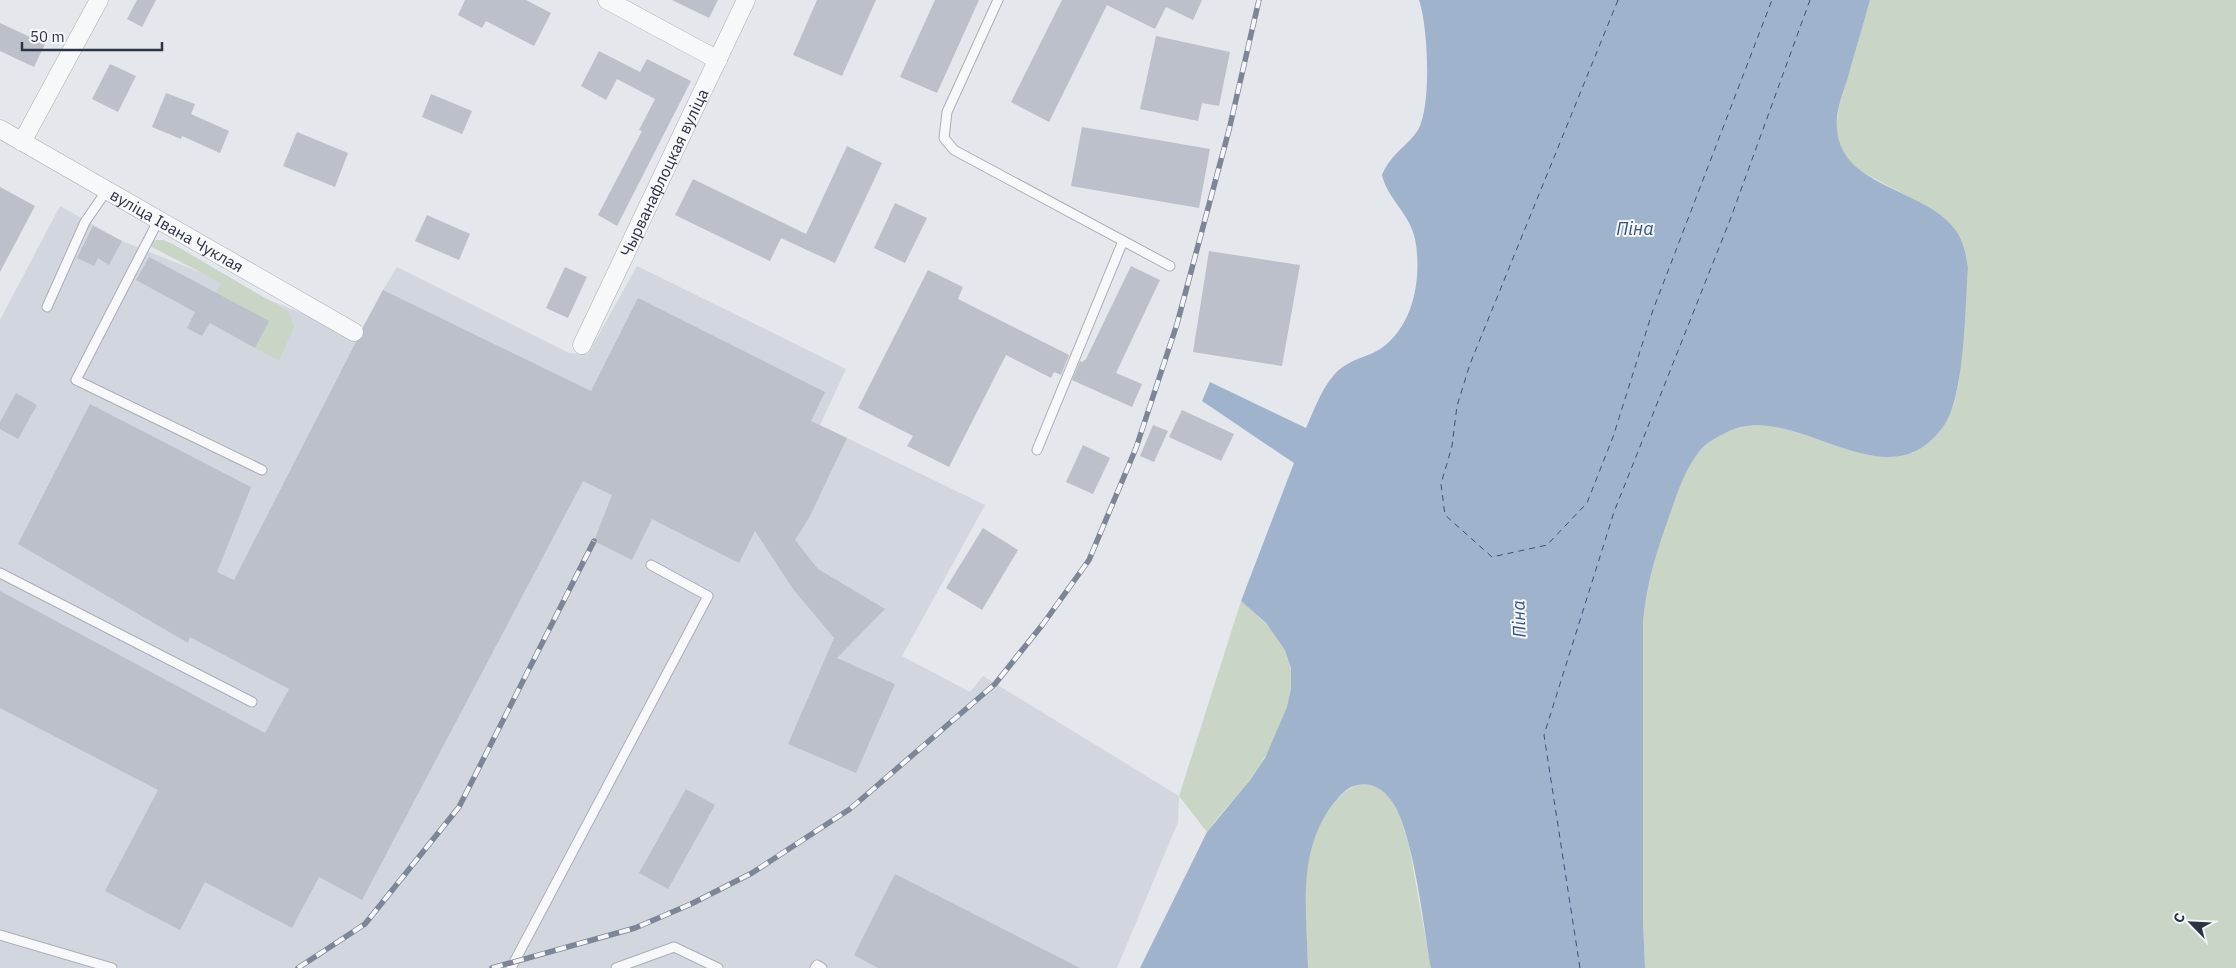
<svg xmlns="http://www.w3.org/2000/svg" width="2236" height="968" viewBox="0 0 2236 968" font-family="'IBM Plex Sans',sans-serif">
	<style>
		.built { fill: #d2d6de }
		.green { fill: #c9d6c5 }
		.water { fill: #9fb4cc }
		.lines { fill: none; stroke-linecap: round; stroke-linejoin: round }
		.ferry { stroke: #34527a; stroke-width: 1; stroke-dasharray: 6 5; stroke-linecap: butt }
		.building { fill: #bbc0ca }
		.lane-casing { stroke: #a9aeb7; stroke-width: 11 }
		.street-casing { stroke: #a9aeb7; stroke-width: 19 }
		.lane { stroke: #f7f8fa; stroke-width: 9 }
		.street { stroke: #f7f8fa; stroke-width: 18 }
		.rail-casing { stroke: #7d8696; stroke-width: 5.5 }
		.rail { stroke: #f4f6f9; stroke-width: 4; stroke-dasharray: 11; stroke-linecap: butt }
		.labels { text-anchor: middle; stroke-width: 4; stroke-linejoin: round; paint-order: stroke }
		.street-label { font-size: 16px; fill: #2b3445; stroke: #f4f6f9 }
		.water-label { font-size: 18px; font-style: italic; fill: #34527a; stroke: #f4f6f9 }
	</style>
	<rect width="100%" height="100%" fill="#e4e7ec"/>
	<!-- built -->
	<path class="built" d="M 60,206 L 122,241 L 359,336 L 383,290 L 397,267 L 569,353 L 588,354 L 637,266 L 846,369 L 820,425 L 985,505 L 902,656 L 970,692 L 983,676 L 1179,796 L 1178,822 L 1117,968 L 0,968 L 0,320 Z"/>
	<!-- green -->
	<path class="green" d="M 1870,0 L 2236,0 L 2236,968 L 1645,968 L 1643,920 L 1643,621 C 1644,609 1644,597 1647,586 C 1653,556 1680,473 1699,451 C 1720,428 1747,423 1776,426 L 1912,453 L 1931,440 L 1945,424 L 1954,404 L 1959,381 L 1968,268 L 1944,218 L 1926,206 L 1862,172 L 1848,160 L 1839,146 L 1836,128 L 1839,107 Z
		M 155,240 L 163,240 L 173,244 L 289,312 L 294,327 L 279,361 L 255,348 L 216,293 L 221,283 L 150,246 Z
		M 1241,601 C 1258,616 1274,629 1285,649 C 1305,688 1274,747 1250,779 C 1237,797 1220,813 1207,832 L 1179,796 Z
		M 1365,783 L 1379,788 L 1391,799 L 1400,817 L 1409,845 L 1431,968 L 1308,968 C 1307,913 1295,852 1332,806 C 1342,793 1350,786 1365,783 Z"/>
	<!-- water -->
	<path class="water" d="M 1419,0 L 1870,0 C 1863,26 1855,51 1848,77 C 1843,94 1835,112 1837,129 C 1841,189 1928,188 1957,232 C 1964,243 1966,256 1968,268 C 1965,306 1965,394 1945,424 C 1887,510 1796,396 1725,433 C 1715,438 1704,444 1698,453 C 1685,470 1678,491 1671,511 C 1657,550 1647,580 1643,621 L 1643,920 L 1645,968 L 1431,968 C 1424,929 1413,826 1390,799 C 1381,787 1368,781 1354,786 C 1346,788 1339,797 1334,803 C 1296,851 1307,911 1308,968 L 1140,968 L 1207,832 L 1250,780 L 1265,758 L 1287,707 L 1291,688 L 1291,668 L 1285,650 L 1266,623 L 1241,601 L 1294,463 L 1202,401 L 1210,382 L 1306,428 C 1314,410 1321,390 1334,375 C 1349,358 1368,358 1383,347 C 1415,323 1422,275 1415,239 C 1410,214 1387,198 1382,175 C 1392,152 1407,147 1418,130 C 1432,105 1428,26 1419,0 Z"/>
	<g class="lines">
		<!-- ferry -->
		<path class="ferry" d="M 1618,0 L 1470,364 L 1457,406 L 1452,446 L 1441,484 L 1445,515 L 1492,557 L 1547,545 L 1587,503 L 1613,437 L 1653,310 L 1772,0
			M 1580,968 L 1544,735 L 1614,512 L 1730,220 L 1810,0"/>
	</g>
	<!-- building -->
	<path class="building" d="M 137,0 L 156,0 L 142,27 L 127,19 Z
		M 465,0 L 526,0 L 551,13 L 534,46 L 486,21 L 482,28 L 458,15 Z
		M 672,0 L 718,0 L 709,18 Z
		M 817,0 L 876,0 L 842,76 L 793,55 Z
		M 935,0 L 979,0 L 937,93 L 900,77 Z
		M 1062,0 L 1202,0 L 1193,20 L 1166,7 L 1155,29 L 1107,5 L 1049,122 L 1011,102 Z
		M 0,23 L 45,44 L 34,67 L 0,51 Z
		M 1156,36 L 1230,52 L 1219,106 L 1202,103 L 1198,121 L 1140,109 Z
		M 599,51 L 640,72 L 647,59 L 691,81 L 617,226 L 598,215 L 642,131 L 639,130 L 655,99 L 617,79 L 606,100 L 581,86 Z
		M 110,64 L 136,76 L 118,112 L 92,99 Z
		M 166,93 L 195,104 L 191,114 L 229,131 L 220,153 L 182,136 L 181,139 L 152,127 Z
		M 431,94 L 472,111 L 462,134 L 422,117 Z
		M 1082,127 L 1210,149 L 1199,208 L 1071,186 Z
		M 297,132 L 348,153 L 335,187 L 283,166 Z
		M 847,146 L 882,163 L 835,263 L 781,238 L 770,261 L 675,215 L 693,179 L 806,234 Z
		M 0,187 L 35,206 L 0,272 Z
		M 895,203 L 927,218 L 905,263 L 874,248 Z
		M 427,215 L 470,234 L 459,260 L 415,241 Z
		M 93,226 L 122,241 L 109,265 L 98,258 L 94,266 L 77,258 Z
		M 1209,251 L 1300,265 L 1282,366 L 1193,352 Z
		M 149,257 L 269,321 L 255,348 L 210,323 L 202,336 L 187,328 L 195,312 L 136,280 Z
		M 1131,266 L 1160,280 L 1116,373 L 1142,384 L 1132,407 L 1072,380 L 1080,361 L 1082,362 L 1086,359 Z
		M 565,267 L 587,277 L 568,318 L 546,308 Z
		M 928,270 L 963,287 L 958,299 L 1069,355 L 1061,375 L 1054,372 L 1051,378 L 1006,355 L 949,467 L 907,446 L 913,436 L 858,408 Z
		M 383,290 L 591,391 L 638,298 L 825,392 L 811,421 L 847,438 L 809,518 L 795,540 L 818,569 L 885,609 L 837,658 L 895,684 L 856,773 L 788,744 L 834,638 L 793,589 L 755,531 L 739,563 L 652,519 L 632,560 L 594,541 L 612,495 L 583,481 L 362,900 L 319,877 L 292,928 L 205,882 L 180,930 L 105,891 L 158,790 L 0,708 L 0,591 L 265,733 L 289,689 L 190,637 L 188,643 L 18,544 L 90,404 L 251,487 L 217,572 L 234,580 L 356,342 L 363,337 L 363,327 Z
		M 16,393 L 37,405 L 18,439 L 0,429 L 0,422 Z
		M 1182,410 L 1234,434 L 1221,461 L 1169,437 Z
		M 1153,425 L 1168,431 L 1154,462 L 1140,456 Z
		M 1083,445 L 1110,458 L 1093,494 L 1066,482 Z
		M 983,528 L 1018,550 L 982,610 L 946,588 Z
		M 686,789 L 715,805 L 668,889 L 639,873 Z
		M 895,874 L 1080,968 L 878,968 L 854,955 Z"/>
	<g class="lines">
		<defs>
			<path id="lane" d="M 998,0 L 947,112 L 944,138 L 954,150 L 1170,266
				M 158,221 L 76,380 L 262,470
				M 47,307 L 85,222 L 107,190
				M 1037,450 L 1123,241
				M 0,573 L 252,702
				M 0,935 L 112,968
				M 511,968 L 708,596 L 651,565
				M 616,968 L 674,947 L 718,968
				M 815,968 L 817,965 L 822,968"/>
			<g id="street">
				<path d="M 607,0 L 718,60"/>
				<path id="s1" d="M 0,129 L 354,332"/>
				<path d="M 22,142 L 99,0"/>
				<path id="s2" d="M 582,345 L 746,0"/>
			</g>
		</defs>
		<!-- lane casing -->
		<use href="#lane" class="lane-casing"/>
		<!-- street casing -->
		<use href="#street" class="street-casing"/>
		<!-- lane -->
		<use href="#lane" class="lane"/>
		<!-- street -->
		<use href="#street" class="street"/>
		<defs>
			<path id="rail" d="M 298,968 L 365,924 L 459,807 L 594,541
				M 492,968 L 635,928 L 691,904 L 752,873 L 850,809 L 995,684 L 1043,624 L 1089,560 L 1136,448 L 1177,324 L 1229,130 L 1259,0"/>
		</defs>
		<!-- rail casing -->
		<use href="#rail" class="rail-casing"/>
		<!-- rail -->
		<use href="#rail" class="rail"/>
	</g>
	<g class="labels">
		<!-- street labels -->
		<g class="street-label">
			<text dy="6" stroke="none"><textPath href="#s2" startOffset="191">Чырванафлоцкая вуліца</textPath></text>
			<text dy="6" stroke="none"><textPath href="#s1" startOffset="204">вуліца Івана Чуклая</textPath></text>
		</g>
		<!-- water labels -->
		<g class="water-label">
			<text x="1635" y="235">Піна</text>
			<text transform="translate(1519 619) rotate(-92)" y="6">Піна</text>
		</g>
	</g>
	<!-- north arrow -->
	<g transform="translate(2191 923) rotate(294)" stroke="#f4f6f9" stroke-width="4" paint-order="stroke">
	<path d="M0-4L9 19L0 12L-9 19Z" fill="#2b3445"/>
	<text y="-8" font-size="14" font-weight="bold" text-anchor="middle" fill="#2b3445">С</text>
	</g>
	<!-- scale -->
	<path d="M22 42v8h140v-8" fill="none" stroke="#2b3445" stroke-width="2.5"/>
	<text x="30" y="42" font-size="15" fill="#2b3445" stroke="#f4f6f9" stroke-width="4" paint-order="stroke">50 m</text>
</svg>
